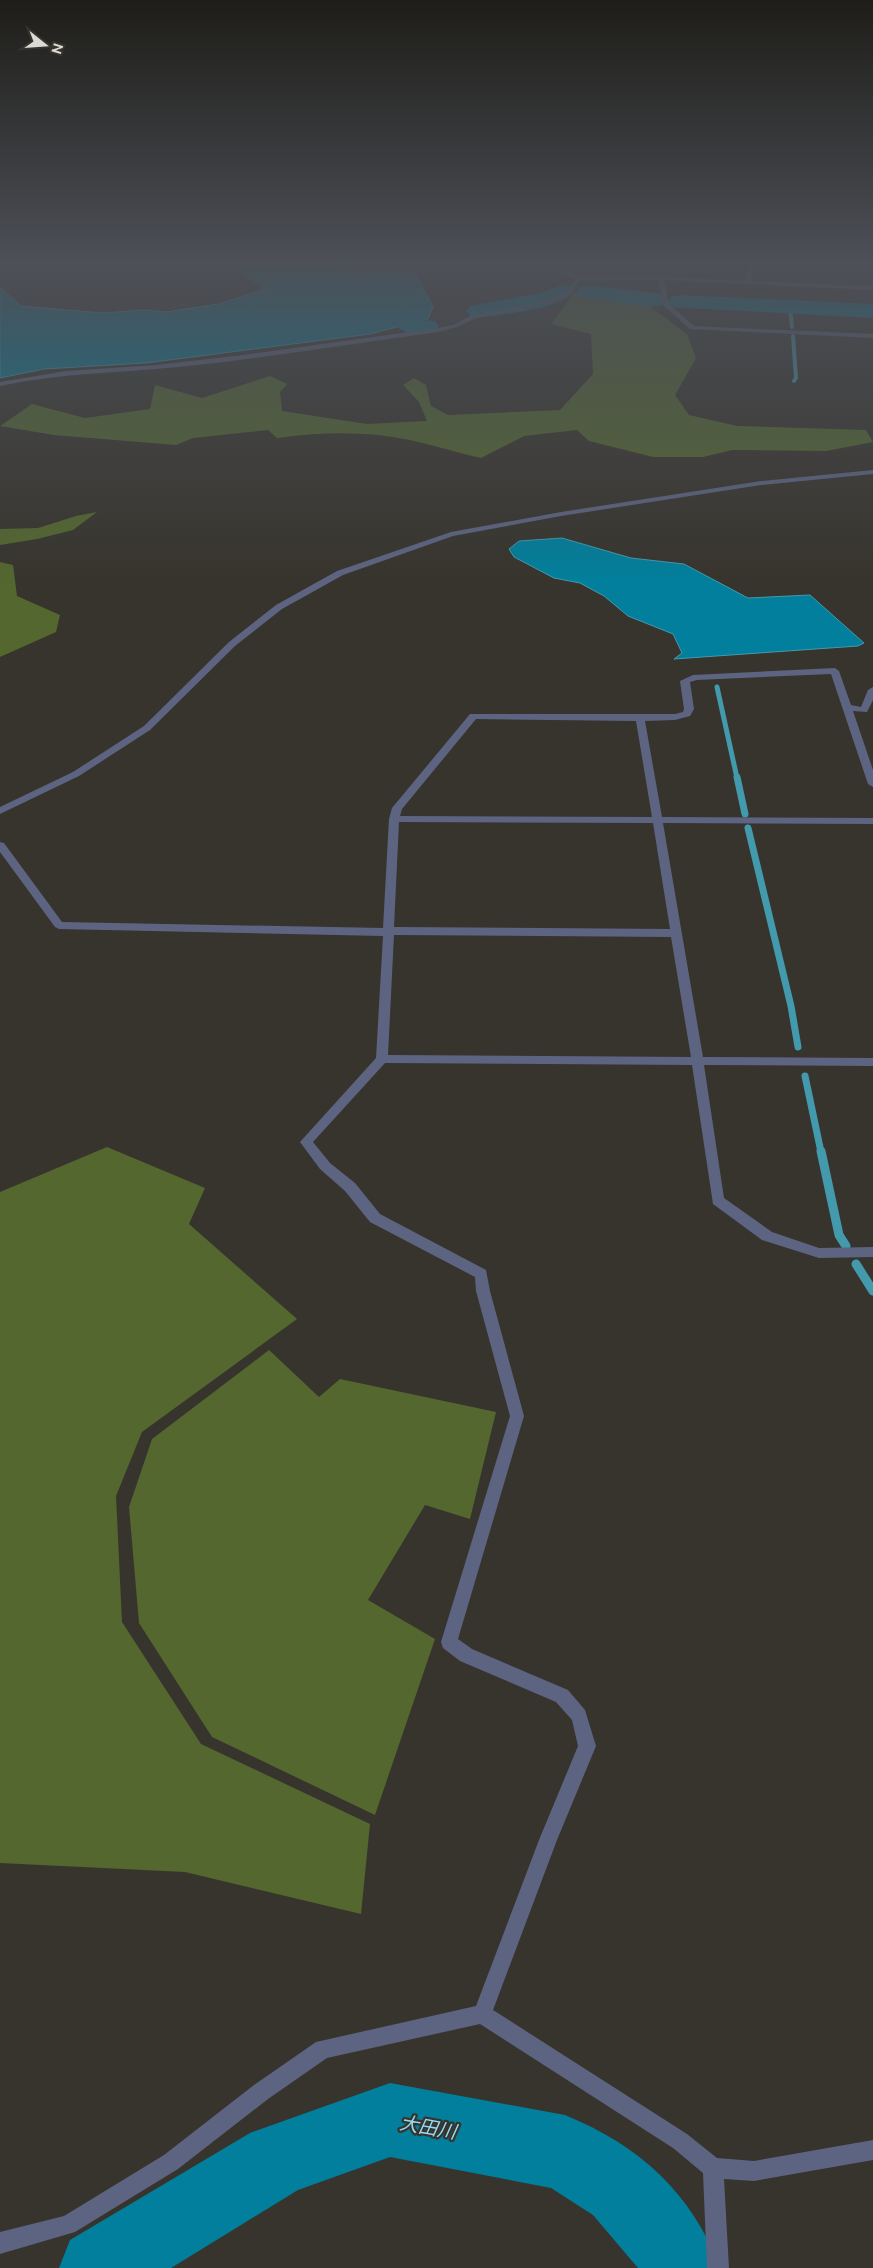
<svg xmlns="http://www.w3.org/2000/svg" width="873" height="2268" viewBox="0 0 873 2268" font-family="Ubuntu,'Noto Sans JP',sans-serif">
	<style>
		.green { fill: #53672f }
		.water { fill: #017f9c; stroke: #439aad }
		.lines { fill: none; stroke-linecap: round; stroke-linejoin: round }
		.stream-far3 { stroke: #439aad; stroke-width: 4 }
		.stream-far2 { stroke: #439aad; stroke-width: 5 }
		.stream-far1 { stroke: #439aad; stroke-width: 7 }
		.stream { stroke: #439aad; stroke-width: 9 }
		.river { fill: #017f9c; fill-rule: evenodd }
		.minor { fill: #5d6481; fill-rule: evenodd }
		.labels { text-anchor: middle; stroke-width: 4.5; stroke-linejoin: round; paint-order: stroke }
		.near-water-label { font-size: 19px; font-style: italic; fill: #94dbf4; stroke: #37342d }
	</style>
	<rect width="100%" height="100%" fill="#37342d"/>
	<!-- green -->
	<path class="green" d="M 574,293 L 641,300 L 687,334 L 696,358 L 675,395 L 689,415 L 737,426 L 866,430 L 873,442 L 826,451 L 732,450 L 703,457 L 653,457 L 589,441 L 577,430 L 524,436 L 481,458 C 457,453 434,445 410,440 C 366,431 321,432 277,438 L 268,430 L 193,438 L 176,445 L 54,435 L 0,426 L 32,404 L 85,418 L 150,409 L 155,385 L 202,398 L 270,376 L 287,384 L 280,392 L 282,411 L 367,424 L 427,421 L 419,402 L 403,385 L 414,378 L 426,385 L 431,406 L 448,415 L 560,410 L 593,374 L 591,334 L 551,324 Z
		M 97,512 L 73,530 L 37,539 L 0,545 L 0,529 L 38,528 L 76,516 Z
		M 0,562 L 13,565 L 17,596 L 60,615 L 56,632 L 0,657 Z
		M 107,1147 L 205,1188 L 189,1224 L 297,1319 L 142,1432 L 116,1496 L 122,1622 L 201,1744 L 370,1824 L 361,1914 L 185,1872 L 0,1863 L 0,1192 Z
		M 269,1350 L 319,1397 L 340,1379 L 496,1412 L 470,1519 L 425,1505 L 368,1600 L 435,1639 L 375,1815 L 212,1737 L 139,1623 L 129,1507 L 152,1439 Z"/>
	<!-- water -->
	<path class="water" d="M 238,265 L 341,265 L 343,271 L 359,273 L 411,271 L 415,272 L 433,307 L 428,319 L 370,334 L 146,363 L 44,369 L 0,378 L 0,287 L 21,306 L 102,313 L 144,310 L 166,312 L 219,304 L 265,289 L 239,270 Z
		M 562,538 L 631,558 L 684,564 L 748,598 L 810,595 L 864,643 L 858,646 L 674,659 L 682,653 L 673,634 L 628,616 L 604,596 L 580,583 L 554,578 L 514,557 L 509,549 L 519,541 Z"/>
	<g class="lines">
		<!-- stream-far3 -->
		<path class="stream-far3" d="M 790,308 L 792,327
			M 793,336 L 796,378 L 794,381"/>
		<!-- stream-far2 -->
		<path class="stream-far2" d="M 717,687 L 737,778"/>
		<!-- stream-far1 -->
		<path class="stream-far1" d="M 737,777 L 745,814
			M 748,828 L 791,1006 L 798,1047
			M 805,1076 L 821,1152"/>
		<!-- stream -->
		<path class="stream" d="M 821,1151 L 839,1235 L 846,1246
			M 856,1264 L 873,1291"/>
		<!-- river -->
		<path class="river" d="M 563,284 L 571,286 L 574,291 C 561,310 501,314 478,318 L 470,316 L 467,311 L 470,306 L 541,293 Z
			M 587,285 L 654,293 L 662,295 L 665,300 L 662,305 L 654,307 L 579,297 L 576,292 L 579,287 Z
			M 679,295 L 873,304 L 873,318 L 671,307 L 668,302 L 671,297 Z
			M 385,303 L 393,305 L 418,320 L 435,321 L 439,326 L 435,331 L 414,334 L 406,332 L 381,317 L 349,320 L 341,318 L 338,313 L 341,308 Z
			M 390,2083 L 565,2115 C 642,2147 689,2191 721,2268 L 638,2268 L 593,2215 L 551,2188 L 390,2157 L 298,2190 L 171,2268 L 59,2268 L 70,2240 L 250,2133 Z"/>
		<!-- minor -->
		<path class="minor" d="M 554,265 C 564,265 570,273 579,276 L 652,276 L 745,281 L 747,265 L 753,265 L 751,281 L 873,286 L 873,290 L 664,280 L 669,304 L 694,326 L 873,334 L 873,338 L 690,329 L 663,305 L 658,280 L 580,280 L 572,293 L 554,302 L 476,318 L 457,327 L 438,332 C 351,344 265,358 178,367 C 118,373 59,373 0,386 L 0,382 L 66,371 L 156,365 L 243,355 L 438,328 L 453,325 L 472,315 L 550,300 L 568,291 L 575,279 L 566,275 Z
			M 873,470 L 873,474 L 761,485 L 561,516 L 453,536 L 343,575 L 282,609 L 235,646 L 150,730 L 79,776 L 0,814 L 0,807 L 73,772 L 144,726 L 229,642 L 276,605 L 337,571 L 451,532 L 561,512 L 761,481 Z
			M 835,668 L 839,671 L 851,705 L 861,707 L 868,690 L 873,687 L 873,700 L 867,712 L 853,711 L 873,770 L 873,787 L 868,784 L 831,674 L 697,680 L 690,682 L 694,709 L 690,716 L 675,720 L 645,721 L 662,817 L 873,818 L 873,824 L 663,823 L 703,1057 L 873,1058 L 873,1066 L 704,1065 L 724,1198 L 772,1232 L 819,1248 L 873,1247 L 873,1257 L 819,1258 L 762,1240 L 713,1204 L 692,1065 L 385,1063 L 313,1142 L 330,1163 L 355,1183 L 380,1214 L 486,1270 L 490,1291 L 524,1416 L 458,1639 L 472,1649 L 568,1690 L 585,1710 L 596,1746 L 557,1840 L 493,2010 L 687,2134 L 717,2158 L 754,2161 L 873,2140 L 873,2160 L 754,2181 L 724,2179 L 729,2268 L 707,2268 L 703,2173 L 673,2148 L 480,2024 L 327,2058 L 268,2099 L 178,2169 L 75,2232 L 0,2254 L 0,2232 L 64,2216 L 164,2155 L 254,2085 L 316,2042 L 476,2006 L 539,1840 L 578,1746 L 572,1720 L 556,1702 L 460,1661 L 443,1648 L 441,1642 L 510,1416 L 476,1291 L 475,1277 L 370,1222 L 345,1191 L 320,1169 L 300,1142 L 376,1058 L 383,936 L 59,929 L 55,927 L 0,852 L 0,842 L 4,843 L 62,922 L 383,928 L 389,819 L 392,808 L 470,714 L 675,714 L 683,712 L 684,709 L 680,681 L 693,675 ZM 476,719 L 636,721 L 652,817 L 400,816 L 402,809 ZM 399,822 L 653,823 L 670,929 L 394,927 ZM 394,935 L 671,937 L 691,1057 L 388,1055 Z"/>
	</g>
	<!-- sky -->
	<linearGradient id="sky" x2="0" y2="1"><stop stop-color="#1e1d19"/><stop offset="0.45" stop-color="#4d5057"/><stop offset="1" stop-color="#4d5057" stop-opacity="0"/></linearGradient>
	<rect width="873" height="583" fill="url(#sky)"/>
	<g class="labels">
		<!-- near-water labels -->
		<g class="near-water-label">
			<text transform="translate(428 2127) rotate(10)" y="7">大田川</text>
		</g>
	</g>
	<!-- north arrow -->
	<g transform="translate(45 45) rotate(107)" stroke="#37342d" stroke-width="4" paint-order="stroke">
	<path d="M0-4L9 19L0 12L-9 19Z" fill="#dcdad6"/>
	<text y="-8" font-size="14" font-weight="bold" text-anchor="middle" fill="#dcdad6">N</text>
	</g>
</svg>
